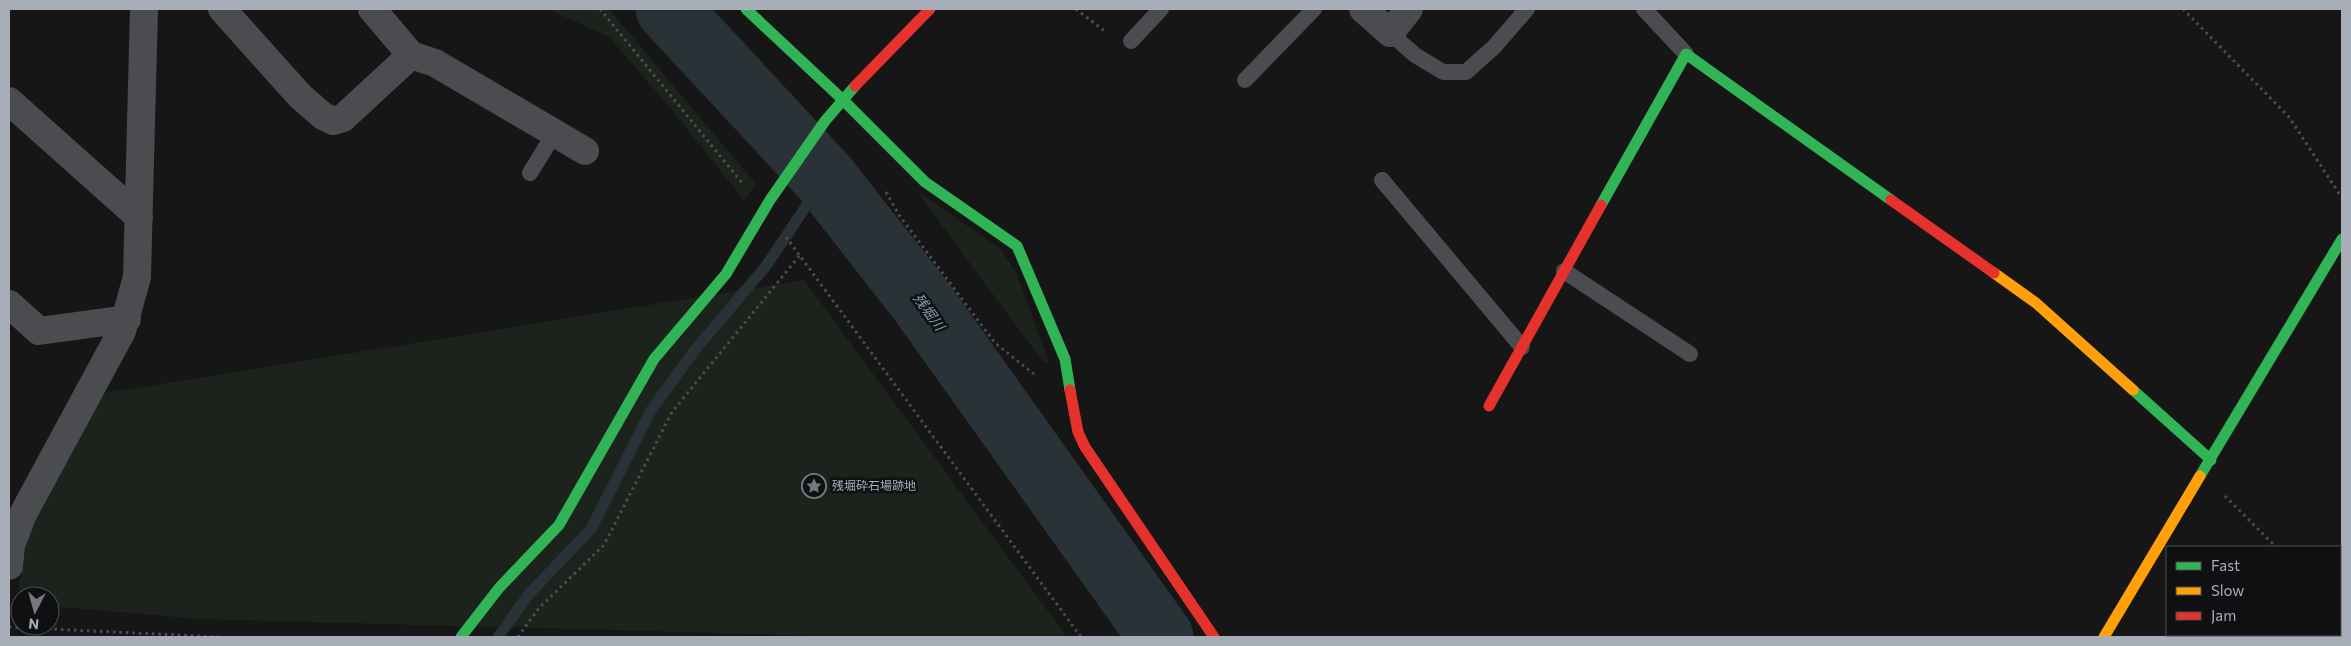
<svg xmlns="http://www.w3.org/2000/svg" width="2351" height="646" viewBox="0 0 2351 646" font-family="Commissioner,'Noto Sans JP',sans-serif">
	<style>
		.green { fill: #1c231c }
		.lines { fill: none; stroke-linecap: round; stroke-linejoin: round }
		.stream { stroke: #293337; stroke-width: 11 }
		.river { stroke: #293337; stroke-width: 65 }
		.path { stroke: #4c4d51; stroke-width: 3; stroke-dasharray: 2.5 4; stroke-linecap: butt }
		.lane { stroke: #4a4c4f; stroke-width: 16 }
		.street { stroke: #4a4c4f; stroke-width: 28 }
		.fast { stroke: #30b455; stroke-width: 11 }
		.slow { stroke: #ff9f0a; stroke-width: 11 }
		.jam { stroke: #e5322d; stroke-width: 11 }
		.labels { text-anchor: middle; stroke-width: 5; stroke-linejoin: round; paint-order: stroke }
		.poi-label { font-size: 12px; fill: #a7aeb7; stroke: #101012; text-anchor: start }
		.water-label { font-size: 14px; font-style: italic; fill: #7fa1b1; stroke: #101012 }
	</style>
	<rect width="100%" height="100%" fill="#161616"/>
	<!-- green -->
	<path class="green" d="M 548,9 L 609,9 L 756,184 L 744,200 L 672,110 L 609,37 Z
		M 920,193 L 1001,249 L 1017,274 L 1049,363 L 1044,363 L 923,200 Z
		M 804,280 L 1067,637 L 864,637 L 199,619 L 50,606 L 50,596 L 20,596 L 20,603 L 17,603 L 27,526 L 105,393 Z"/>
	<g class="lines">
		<!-- stream -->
		<path class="stream" d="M 498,637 L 529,594 L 591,529 L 650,412 L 694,351 L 766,266 L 825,178"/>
		<!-- river -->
		<path class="river" d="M 668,9 L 825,178 L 922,302 L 1161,637"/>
		<!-- path -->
		<path class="path" d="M 600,9 L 743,184
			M 1076,9 L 1107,33
			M 2183,9 L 2289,117 L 2342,198
			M 886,192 L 899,215 L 995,343 L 1034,374
			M 786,237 L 1081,637
			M 2225,496 L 2276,547
			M 2340,612 L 2342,614
			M 9,627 L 219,637
			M 518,637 L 539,608 L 604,545 L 672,412 L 800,255"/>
		<!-- lane -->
		<path class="lane" d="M 1644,9 L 1686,54
			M 1390,33 L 1415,55 L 1443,72 L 1466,72 L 1494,47 L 1527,9
			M 1131,41 L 1161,9
			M 1245,80 L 1314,9
			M 530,173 L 554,134
			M 1382,180 L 1522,347
			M 1564,271 L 1690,354"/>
		<!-- street -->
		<path class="street" d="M 222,9 L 300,96 L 323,116 L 333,121 L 343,118 L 411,55
			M 372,9 L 411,55 L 435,63 L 585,151
			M 1363,9 L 1390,33 L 1409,9
			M 9,101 L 139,217
			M 9,304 L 39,331 L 127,319
			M 9,566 L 11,545 L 23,514 L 122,331 L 137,277 L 144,9"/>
		<!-- fast -->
		<path class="fast" d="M 746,9 L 842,99 L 925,182 L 1017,246 L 1065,359 L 1070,390
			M 1601,205 L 1686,54 L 1891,200
			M 2133,390 L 2211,460
			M 2200,476 L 2342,239
			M 461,637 L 499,588 L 559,525 L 654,359 L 726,274 L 770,200 L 825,121 L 855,86"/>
		<!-- slow -->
		<path class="slow" d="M 1994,273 L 2036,303 L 2133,390
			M 2104,637 L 2200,476"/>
		<!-- jam -->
		<path class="jam" d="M 855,86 L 930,9
			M 1891,200 L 1994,273
			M 1070,390 L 1078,432 L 1085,447 L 1214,637
			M 1489,406 L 1601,205"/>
	</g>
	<!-- icons -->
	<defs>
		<symbol id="sight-ring" viewBox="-11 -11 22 22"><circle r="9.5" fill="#101012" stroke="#74797f" stroke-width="1.5"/><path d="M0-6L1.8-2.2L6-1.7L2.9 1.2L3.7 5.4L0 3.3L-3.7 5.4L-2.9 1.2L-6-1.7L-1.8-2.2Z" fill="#74797f"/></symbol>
	</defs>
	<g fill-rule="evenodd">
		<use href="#sight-ring" x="800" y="472" width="28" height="28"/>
	</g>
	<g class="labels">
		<!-- poi labels -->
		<g class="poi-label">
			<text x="832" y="490">残堀砕石場跡地</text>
		</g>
		<!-- water labels -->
		<g class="water-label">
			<text transform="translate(929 312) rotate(54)" y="5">残堀川</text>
		</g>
	</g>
	<!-- border -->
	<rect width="2351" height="646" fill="none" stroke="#a7aeb7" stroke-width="20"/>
	<!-- legend -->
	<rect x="2166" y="546" width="175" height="90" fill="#101012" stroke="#4c4f54"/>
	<rect x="2176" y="562" width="25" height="8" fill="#30b455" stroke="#4c4f54"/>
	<text x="2211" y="571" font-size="15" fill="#a7aeb7">Fast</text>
	<rect x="2176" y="587" width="25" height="8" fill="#ff9f0a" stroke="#4c4f54"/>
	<text x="2211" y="596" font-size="15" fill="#a7aeb7">Slow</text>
	<rect x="2176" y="612" width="25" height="8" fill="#e5322d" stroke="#4c4f54"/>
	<text x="2211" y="621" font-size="15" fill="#a7aeb7">Jam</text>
	<!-- north arrow -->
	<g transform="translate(35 611) rotate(186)"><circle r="24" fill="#101012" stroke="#4c4f54"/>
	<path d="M0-4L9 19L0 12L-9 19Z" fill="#74797f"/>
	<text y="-8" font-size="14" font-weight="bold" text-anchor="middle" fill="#a7aeb7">N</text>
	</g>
</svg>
